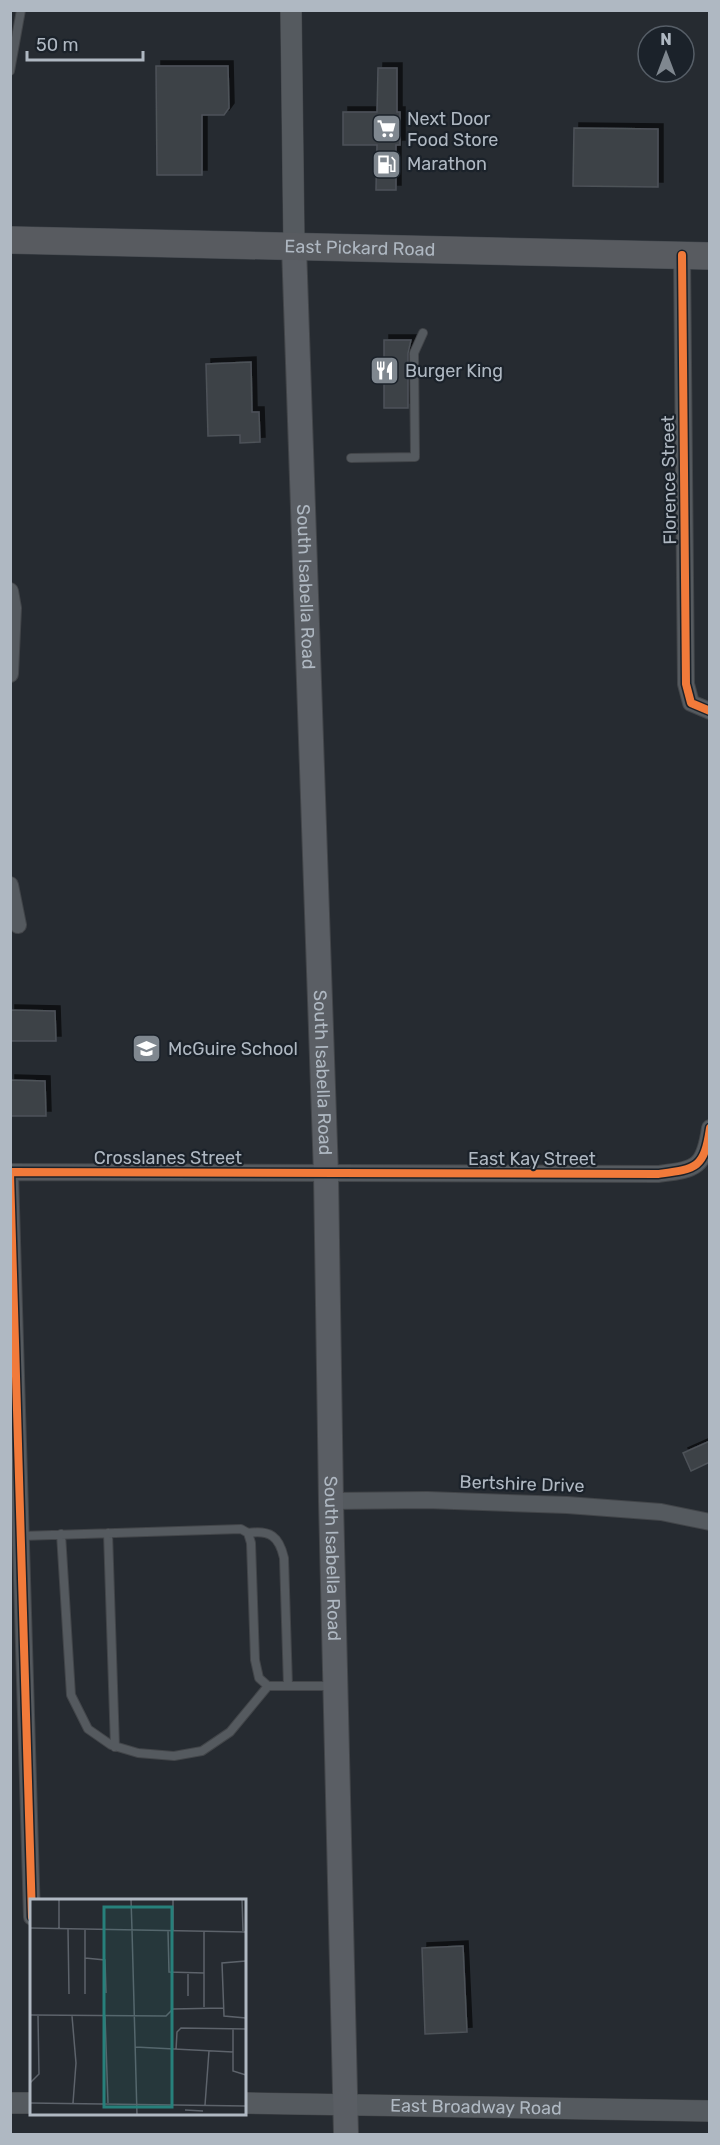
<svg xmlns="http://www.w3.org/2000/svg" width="720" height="2145" viewBox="0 0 720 2145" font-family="Rubik,sans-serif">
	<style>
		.building { fill: #3e4247; stroke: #4d5259; stroke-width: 1.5; filter: url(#shadow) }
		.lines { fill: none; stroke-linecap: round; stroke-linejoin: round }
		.service-casing { stroke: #424549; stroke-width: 10 }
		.minor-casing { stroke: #424549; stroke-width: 18 }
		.tertiary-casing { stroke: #424549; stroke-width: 22 }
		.secondary-casing { stroke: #424549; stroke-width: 26 }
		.primary-casing { stroke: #43484e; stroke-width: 28 }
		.service { stroke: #555a5f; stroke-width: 8 }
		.minor { stroke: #555a5f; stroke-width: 16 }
		.tertiary { stroke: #555a5f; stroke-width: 21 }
		.secondary { stroke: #5a5e64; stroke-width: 24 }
		.primary { stroke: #585b60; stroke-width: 27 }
		.cycleway-casing { stroke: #1b222a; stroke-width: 11 }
		.cycleway { stroke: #f17a3a; stroke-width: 8 }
		.labels { text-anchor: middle; stroke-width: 4.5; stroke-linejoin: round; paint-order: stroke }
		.poi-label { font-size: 18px; fill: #afb8c2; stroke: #1b222a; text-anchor: start }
		.street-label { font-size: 18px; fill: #afb8c2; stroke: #1b222a }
		.inset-road { fill: none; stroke: #5d636b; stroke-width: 1.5 }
		.view { fill: #27807b; fill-opacity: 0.15; stroke: #27807b; stroke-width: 3 }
		.inset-edge { fill: none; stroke: #afb8c2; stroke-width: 3 }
	</style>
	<defs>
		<filter id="shadow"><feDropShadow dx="5" dy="-5" stdDeviation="0" flood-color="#0009"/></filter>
	</defs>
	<rect width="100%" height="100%" fill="#262b31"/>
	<!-- building -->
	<path class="building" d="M 156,66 L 228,66 L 229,108 L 224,115 L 202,115 L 202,175 L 157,175 Z
		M 378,68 L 397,68 L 397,112 L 400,112 L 400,145 L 396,145 L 396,190 L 376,190 L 377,145 L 343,145 L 343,112 L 377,112 Z
		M 574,128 L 658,129 L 658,187 L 573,186 Z
		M 384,340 L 411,340 L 408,353 L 408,408 L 384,408 Z
		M 251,362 L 252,412 L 259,412 L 260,442 L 240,443 L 240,435 L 208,436 L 206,364 Z
		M 10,1010 L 55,1011 L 56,1041 L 10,1041 Z
		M 10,1080 L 45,1081 L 46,1116 L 10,1116 Z
		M 710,1441 L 710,1462 L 691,1471 L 683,1453 Z
		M 463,1946 L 467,2032 L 425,2034 L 422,1948 Z"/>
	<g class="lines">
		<defs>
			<path id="service" d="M 10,71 L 21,10
				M 351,458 L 415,457 L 414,353 L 423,333
				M 108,1533 L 115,1747
				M 248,1533 C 270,1530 279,1536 284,1558 L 288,1686
				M 61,1534 L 71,1695 L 88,1729 L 111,1745 L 138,1753 L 174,1756 L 202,1751 L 230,1732 L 268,1686
				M 21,1536 L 241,1529 L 248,1533 L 251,1543 L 255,1660 L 259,1678 L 268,1686 L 332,1686"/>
			<path id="minor" d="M 682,255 L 686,684 L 691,703 L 710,711
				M 10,591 L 13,608 L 10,674
				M 10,885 L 18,925
				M 10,1172 L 658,1174 C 696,1169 704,1169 710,1128
				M 10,1173 L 32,1917
				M 331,1501 L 427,1500 L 567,1505 L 661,1512 L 710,1522"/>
			<g id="tertiary">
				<path d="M 291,10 L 294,247"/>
				<path d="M 10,2103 L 32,2103"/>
				<path id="s1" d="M 244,2103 L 710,2111"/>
			</g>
			<g id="secondary">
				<path id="s2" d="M 294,247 L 326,1174 L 331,1501 L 346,2134"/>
			</g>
			<g id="primary">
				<path id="s3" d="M 10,240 L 710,256"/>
			</g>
		</defs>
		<!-- service casing -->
		<use href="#service" class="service-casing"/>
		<!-- minor casing -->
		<use href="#minor" class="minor-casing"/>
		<!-- tertiary casing -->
		<use href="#tertiary" class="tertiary-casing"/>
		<!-- secondary casing -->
		<use href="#secondary" class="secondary-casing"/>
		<!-- primary casing -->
		<use href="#primary" class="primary-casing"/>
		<!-- service -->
		<use href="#service" class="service"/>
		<!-- minor -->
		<use href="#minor" class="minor"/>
		<!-- tertiary -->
		<use href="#tertiary" class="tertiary"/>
		<!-- secondary -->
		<use href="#secondary" class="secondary"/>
		<!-- primary -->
		<use href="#primary" class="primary"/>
		<defs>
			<path id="cycleway" d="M 682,255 L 686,684 L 691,703 L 710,711
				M 10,1172 L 658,1174 C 696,1169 704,1169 710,1128
				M 10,1173 L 32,1917"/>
		</defs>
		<!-- cycleway casing -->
		<use href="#cycleway" class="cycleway-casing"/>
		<!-- cycleway -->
		<use href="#cycleway" class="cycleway"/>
	</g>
	<!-- icons -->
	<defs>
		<symbol id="supermarket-square" viewBox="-11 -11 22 22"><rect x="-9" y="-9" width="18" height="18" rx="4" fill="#7f878f" stroke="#1b222a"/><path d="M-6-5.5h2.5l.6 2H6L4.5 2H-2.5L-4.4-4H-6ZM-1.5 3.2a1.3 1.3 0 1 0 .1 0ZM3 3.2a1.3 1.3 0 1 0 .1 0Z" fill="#fff"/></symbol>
		<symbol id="fuel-square" viewBox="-11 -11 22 22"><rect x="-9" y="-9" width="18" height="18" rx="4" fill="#7f878f" stroke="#1b222a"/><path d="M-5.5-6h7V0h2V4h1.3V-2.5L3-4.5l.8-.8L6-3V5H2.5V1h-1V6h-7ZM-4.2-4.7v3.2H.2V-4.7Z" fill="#fff"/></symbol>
		<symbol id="restaurant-square" viewBox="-11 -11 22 22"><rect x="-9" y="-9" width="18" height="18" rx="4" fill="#7f878f" stroke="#1b222a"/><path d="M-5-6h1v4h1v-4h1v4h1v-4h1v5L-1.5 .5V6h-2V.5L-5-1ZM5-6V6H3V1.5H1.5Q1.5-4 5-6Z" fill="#fff"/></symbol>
		<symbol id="school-square" viewBox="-11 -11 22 22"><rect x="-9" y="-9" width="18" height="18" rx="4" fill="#7f878f" stroke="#1b222a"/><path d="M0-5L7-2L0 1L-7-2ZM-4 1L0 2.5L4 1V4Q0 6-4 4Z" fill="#fff"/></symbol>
	</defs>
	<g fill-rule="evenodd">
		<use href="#supermarket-square" x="370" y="112" width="33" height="33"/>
		<use href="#fuel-square" x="370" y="148" width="33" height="33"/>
		<use href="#restaurant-square" x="368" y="354" width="33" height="33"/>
		<use href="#school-square" x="130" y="1032" width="33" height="33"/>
	</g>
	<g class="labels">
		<!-- poi labels -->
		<g class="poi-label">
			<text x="407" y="125">Next Door<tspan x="407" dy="21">Food Store</tspan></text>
			<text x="407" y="170">Marathon</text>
			<text x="405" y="377">Burger King</text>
			<text x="168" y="1055">McGuire School</text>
		</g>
		<!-- street labels -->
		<g class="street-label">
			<text dy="6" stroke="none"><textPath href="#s3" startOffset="350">East Pickard Road</textPath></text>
			<text transform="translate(669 480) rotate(-91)" y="6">Florence Street</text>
			<text dy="6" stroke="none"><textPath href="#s2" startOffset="340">South Isabella Road</textPath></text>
			<text dy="6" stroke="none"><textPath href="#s2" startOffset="826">South Isabella Road</textPath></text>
			<text x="168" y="1164">Crosslanes Street</text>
			<text x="532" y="1165">East Kay Street</text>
			<text transform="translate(522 1484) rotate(2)" y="6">Bertshire Drive</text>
			<text dy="6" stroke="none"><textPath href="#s2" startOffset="1312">South Isabella Road</textPath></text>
			<text dy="6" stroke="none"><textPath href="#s1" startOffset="232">East Broadway Road</textPath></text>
		</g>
	</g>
	<!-- overview -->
	<g transform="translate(30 1899)">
		<rect width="216" height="216" fill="#262b31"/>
		<path class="inset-road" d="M 29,0 L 29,30M 101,0 L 102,31M 212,0 L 213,32M 0,29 L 216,33M 38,30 L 39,95M 55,30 L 55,95M 102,31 L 107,216M 143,31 L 143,0M 138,32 L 139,73 L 174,74M 174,33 L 174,108M 55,59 L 75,61 L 76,94M 216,62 L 192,64 L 194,117 L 216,119M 158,97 L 158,75M 0,116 L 136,117 L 143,110 L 193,109M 42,117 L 46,164 L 43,204M 75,117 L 78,204M 203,130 L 203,172 L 216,176M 105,148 L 203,153M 146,151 L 147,133 L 151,129 L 216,130M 0,184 L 9,175 L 8,117M 0,204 L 216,207M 175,206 L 179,152M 155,211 L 173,212"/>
		<path class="view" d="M 74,8 L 142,8 L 142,208 L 74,208 Z"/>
		<rect width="216" height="216" class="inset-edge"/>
	</g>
	<!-- border -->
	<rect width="720" height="2145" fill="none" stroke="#afb8c2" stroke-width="24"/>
	<!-- north arrow -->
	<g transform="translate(666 54)"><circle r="28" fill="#1b222a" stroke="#565e67" stroke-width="1.5"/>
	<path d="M0-4.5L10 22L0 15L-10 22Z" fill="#7f878f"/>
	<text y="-9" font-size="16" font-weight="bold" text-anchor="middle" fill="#afb8c2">N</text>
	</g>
	<!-- scale -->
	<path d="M27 51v9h116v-9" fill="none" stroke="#afb8c2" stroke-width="3"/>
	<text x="36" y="51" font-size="18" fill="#afb8c2" stroke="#1b222a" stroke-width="4.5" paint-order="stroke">50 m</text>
</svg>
